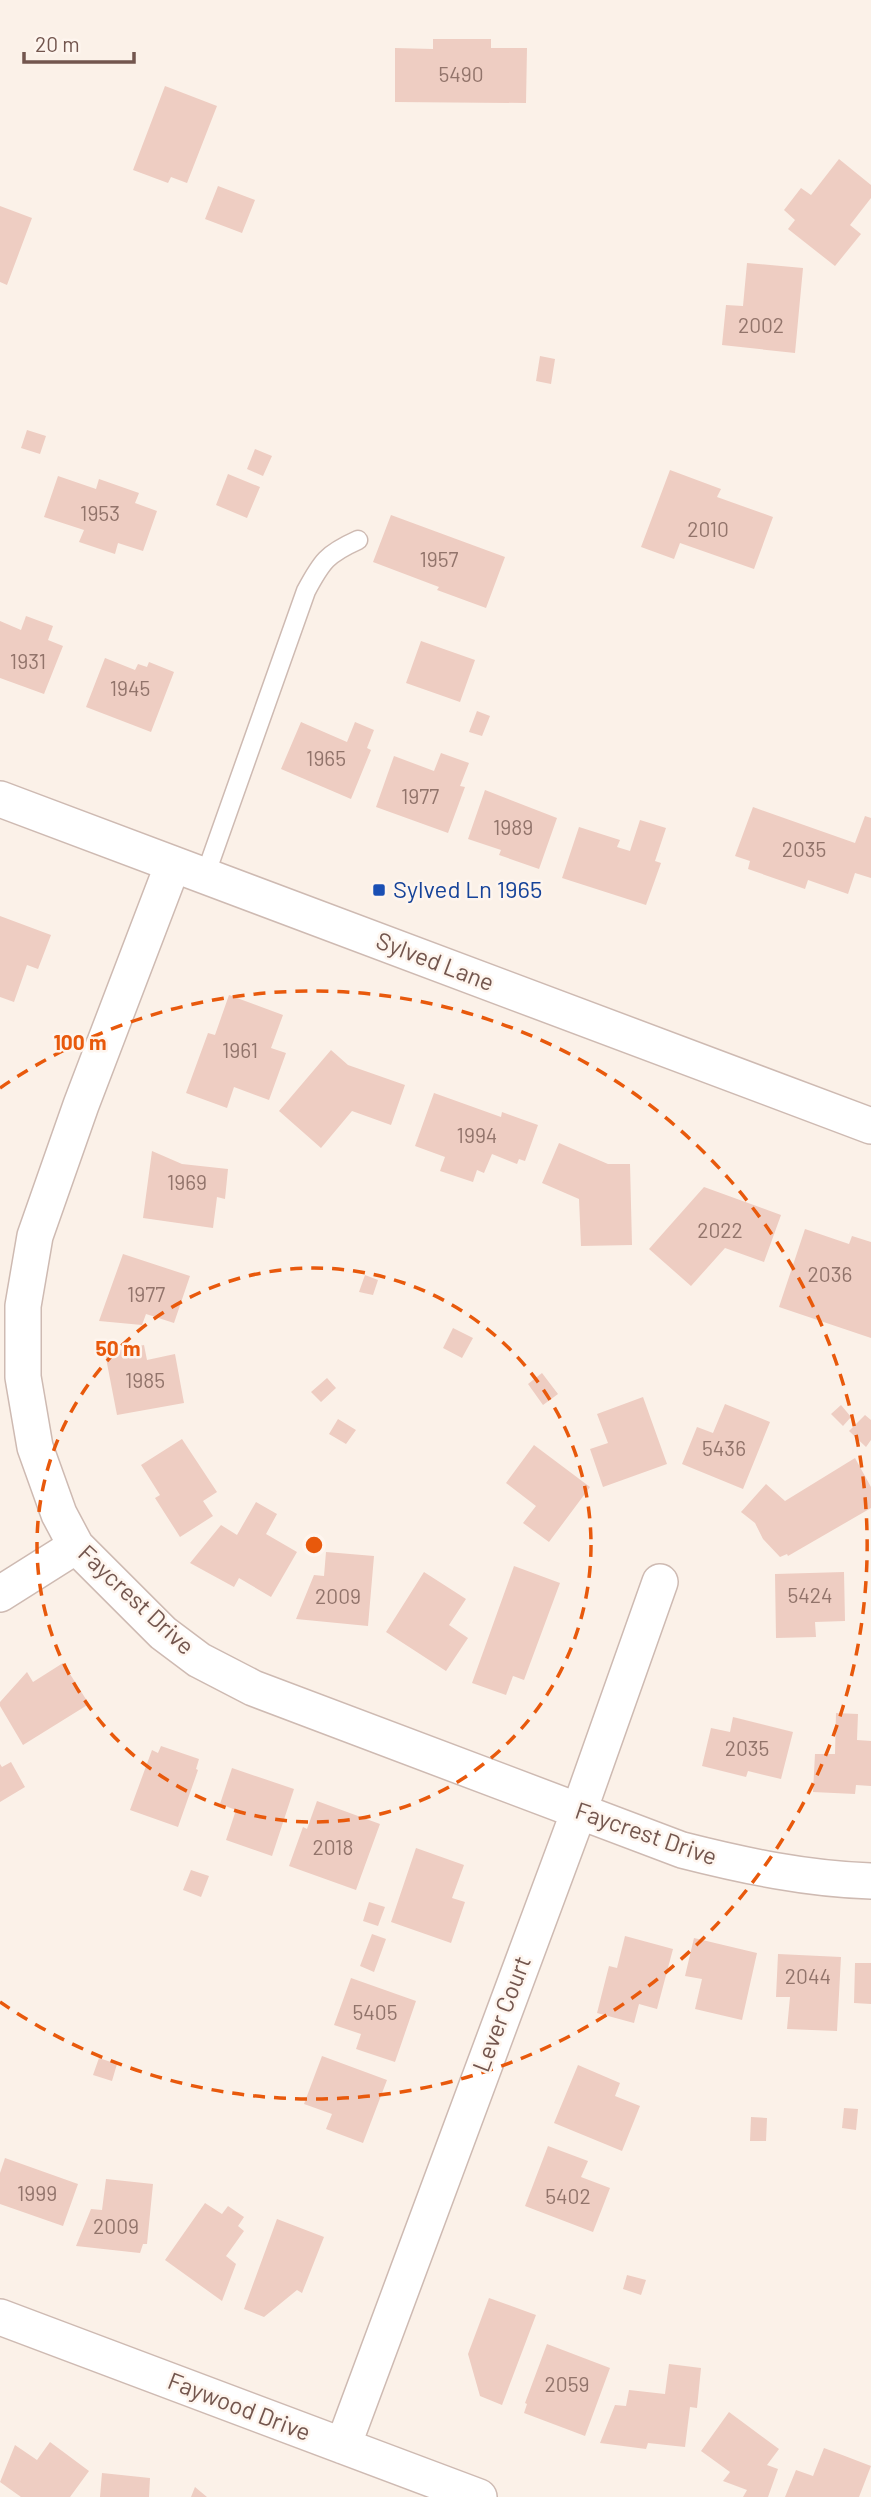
<svg xmlns="http://www.w3.org/2000/svg" width="871" height="2497" viewBox="0 0 871 2497" font-family="Barlow,sans-serif">
	<style>
		.building { fill: #eecdc2 }
		.lines { fill: none; stroke-linecap: round; stroke-linejoin: round }
		.service-casing { stroke: #cebab2; stroke-width: 21 }
		.minor-casing { stroke: #cebab2; stroke-width: 38 }
		.service { stroke: #fff; stroke-width: 18 }
		.minor { stroke: #fff; stroke-width: 35 }
		.ring { fill: none; stroke: #e8590c; stroke-width: 3.5; stroke-dasharray: 12 9 }
		.transit-dot { fill: #1a4fb4; stroke: #fef5ee; stroke-width: 2.5 }
		.labels { text-anchor: middle; stroke-width: 5; stroke-linejoin: round; paint-order: stroke }
		.number-label { font-size: 21px; fill: #92746b }
		.transit-label { font-size: 24px; fill: #164399; stroke: #fef5ee; text-anchor: start }
		.street-label { font-size: 24px; fill: #73564e; stroke: #fef5ee }
		.centre { fill: #e8590c; stroke: #fef5ee; stroke-width: 3.5 }
		.ring-label { font-size: 21px; text-anchor: middle; font-weight: bold; fill: #e8590c; stroke: #fef5ee; stroke-width: 5; stroke-linejoin: round; paint-order: stroke }
	</style>
	<rect width="100%" height="100%" fill="#fbf1e8"/>
	<!-- building -->
	<path class="building" d="M 433,39 L 491,39 L 491,48 L 527,48 L 526,103 L 395,102 L 395,48 L 433,49 Z
		M 165,86 L 217,106 L 187,183 L 171,177 L 168,183 L 133,170 Z
		M 839,159 L 871,185 L 871,198 L 850,225 L 861,234 L 835,266 L 788,229 L 795,220 L 784,210 L 801,188 L 811,195 Z
		M 218,186 L 255,200 L 242,233 L 205,219 Z
		M 0,206 L 32,218 L 7,285 L 0,282 Z
		M 747,263 L 803,268 L 795,353 L 722,345 L 726,305 L 743,306 Z
		M 540,356 L 555,359 L 551,384 L 536,381 Z
		M 27,430 L 46,436 L 40,454 L 21,448 Z
		M 255,449 L 272,456 L 263,476 L 247,469 Z
		M 670,470 L 721,489 L 717,497 L 773,517 L 754,569 L 680,543 L 674,559 L 641,547 Z
		M 228,474 L 260,487 L 247,518 L 216,505 Z
		M 58,476 L 96,489 L 99,479 L 139,493 L 135,503 L 157,511 L 143,551 L 118,543 L 115,554 L 79,542 L 84,530 L 44,517 Z
		M 391,515 L 505,557 L 486,608 L 437,590 L 439,587 L 373,562 Z
		M 26,616 L 53,626 L 48,640 L 63,646 L 44,694 L 0,678 L 0,621 L 21,630 Z
		M 421,641 L 475,660 L 460,702 L 406,683 Z
		M 105,658 L 135,670 L 138,664 L 147,667 L 149,662 L 174,672 L 151,732 L 86,707 Z
		M 477,711 L 490,716 L 482,736 L 469,732 Z
		M 301,722 L 347,742 L 355,722 L 374,730 L 367,748 L 371,750 L 351,799 L 281,769 Z
		M 441,753 L 469,763 L 460,786 L 465,787 L 448,833 L 376,807 L 394,756 L 434,771 Z
		M 485,790 L 557,818 L 539,869 L 499,855 L 501,850 L 468,839 Z
		M 753,807 L 855,843 L 865,816 L 871,818 L 871,878 L 855,873 L 848,894 L 808,880 L 805,889 L 748,869 L 750,861 L 735,856 Z
		M 640,820 L 666,828 L 655,861 L 661,863 L 646,905 L 562,878 L 579,827 L 620,840 L 617,847 L 630,851 Z
		M 0,916 L 51,935 L 38,969 L 27,965 L 14,1002 L 0,997 Z
		M 229,995 L 283,1015 L 271,1048 L 286,1053 L 269,1100 L 234,1087 L 227,1108 L 186,1093 L 208,1033 L 215,1035 Z
		M 331,1050 L 348,1065 L 405,1085 L 391,1125 L 352,1111 L 321,1148 L 279,1111 Z
		M 434,1093 L 501,1117 L 502,1112 L 538,1125 L 525,1161 L 519,1159 L 517,1164 L 492,1154 L 484,1173 L 477,1170 L 473,1182 L 440,1171 L 445,1157 L 415,1146 Z
		M 559,1143 L 608,1164 L 630,1164 L 632,1245 L 581,1246 L 579,1199 L 542,1183 Z
		M 152,1151 L 182,1164 L 228,1169 L 225,1199 L 217,1197 L 213,1228 L 143,1218 Z
		M 704,1187 L 781,1215 L 764,1262 L 725,1248 L 691,1286 L 649,1249 Z
		M 805,1229 L 849,1244 L 852,1236 L 871,1242 L 871,1338 L 779,1307 Z
		M 123,1254 L 190,1276 L 174,1323 L 146,1314 L 142,1325 L 99,1321 Z
		M 365,1275 L 378,1280 L 373,1295 L 359,1292 Z
		M 453,1328 L 473,1338 L 462,1358 L 443,1348 Z
		M 144,1345 L 147,1360 L 175,1354 L 184,1403 L 117,1415 L 105,1353 Z
		M 542,1373 L 558,1394 L 543,1405 L 528,1384 Z
		M 327,1378 L 336,1388 L 321,1402 L 311,1392 Z
		M 643,1397 L 667,1464 L 603,1487 L 590,1449 L 608,1443 L 597,1414 Z
		M 725,1404 L 770,1422 L 743,1489 L 682,1464 L 697,1427 L 713,1433 Z
		M 841,1405 L 851,1417 L 843,1426 L 831,1414 Z
		M 865,1415 L 871,1420 L 871,1440 L 866,1447 L 849,1431 Z
		M 338,1419 L 356,1430 L 346,1444 L 329,1434 Z
		M 182,1439 L 217,1492 L 203,1501 L 213,1516 L 180,1537 L 155,1498 L 160,1495 L 141,1465 Z
		M 534,1445 L 590,1487 L 549,1542 L 523,1523 L 536,1506 L 506,1483 Z
		M 855,1458 L 871,1487 L 871,1508 L 788,1556 L 787,1554 L 780,1557 L 763,1539 L 755,1523 L 741,1512 L 766,1484 L 785,1501 Z
		M 256,1502 L 277,1514 L 266,1534 L 297,1552 L 271,1597 L 239,1578 L 234,1587 L 190,1563 L 221,1525 L 237,1535 Z
		M 326,1552 L 374,1556 L 368,1626 L 296,1619 L 314,1575 L 324,1576 Z
		M 514,1566 L 560,1583 L 524,1680 L 513,1676 L 506,1695 L 472,1683 Z
		M 424,1572 L 466,1599 L 449,1625 L 468,1638 L 446,1671 L 386,1632 Z
		M 844,1572 L 845,1621 L 815,1622 L 816,1637 L 776,1638 L 775,1574 Z
		M 63,1663 L 89,1704 L 23,1745 L 0,1706 L 0,1702 L 27,1672 L 33,1682 Z
		M 836,1713 L 858,1714 L 857,1740 L 871,1741 L 871,1786 L 856,1785 L 855,1794 L 813,1792 L 815,1754 L 835,1754 Z
		M 733,1717 L 793,1732 L 781,1779 L 748,1771 L 746,1777 L 702,1766 L 711,1728 L 730,1732 Z
		M 161,1746 L 199,1759 L 196,1769 L 198,1770 L 178,1827 L 130,1810 L 152,1750 L 158,1753 Z
		M 11,1762 L 25,1787 L 0,1802 L 0,1764 L 2,1767 Z
		M 232,1768 L 294,1789 L 272,1856 L 226,1840 L 236,1810 L 220,1804 Z
		M 317,1801 L 380,1824 L 356,1890 L 289,1866 L 303,1827 L 307,1829 Z
		M 416,1848 L 464,1865 L 452,1898 L 465,1902 L 451,1943 L 391,1922 Z
		M 191,1870 L 209,1876 L 201,1897 L 183,1890 Z
		M 369,1902 L 385,1907 L 378,1926 L 363,1921 Z
		M 372,1934 L 386,1939 L 374,1972 L 360,1966 Z
		M 625,1936 L 673,1949 L 657,2009 L 639,2004 L 634,2023 L 597,2013 L 609,1966 L 617,1968 Z
		M 694,1938 L 757,1953 L 742,2020 L 695,2009 L 702,1979 L 685,1976 Z
		M 778,1954 L 841,1957 L 837,2031 L 787,2029 L 790,1997 L 776,1997 Z
		M 855,1963 L 871,1963 L 871,2004 L 854,2003 Z
		M 351,1978 L 416,2001 L 395,2062 L 356,2049 L 361,2034 L 334,2025 Z
		M 322,2056 L 387,2080 L 363,2143 L 326,2129 L 332,2114 L 304,2104 Z
		M 99,2058 L 117,2064 L 112,2081 L 93,2075 Z
		M 578,2065 L 620,2083 L 615,2096 L 640,2106 L 622,2151 L 554,2123 Z
		M 844,2108 L 858,2109 L 856,2130 L 842,2128 Z
		M 751,2117 L 767,2118 L 766,2141 L 750,2141 Z
		M 548,2146 L 588,2161 L 581,2177 L 610,2188 L 593,2232 L 525,2206 Z
		M 5,2158 L 78,2184 L 63,2226 L 0,2204 L 0,2173 Z
		M 106,2179 L 153,2184 L 147,2244 L 143,2244 L 140,2253 L 76,2246 L 91,2209 L 102,2210 Z
		M 205,2203 L 222,2214 L 228,2206 L 244,2217 L 238,2226 L 244,2231 L 226,2256 L 236,2264 L 222,2301 L 165,2260 Z
		M 277,2219 L 324,2237 L 302,2293 L 297,2290 L 264,2317 L 244,2309 Z
		M 627,2275 L 646,2280 L 641,2295 L 623,2289 Z
		M 489,2298 L 536,2315 L 502,2405 L 480,2396 L 468,2354 Z
		M 547,2344 L 610,2368 L 585,2436 L 524,2413 L 527,2404 L 525,2403 Z
		M 669,2364 L 701,2368 L 697,2408 L 690,2407 L 685,2447 L 648,2443 L 646,2449 L 600,2443 L 615,2405 L 626,2406 L 629,2390 L 665,2394 Z
		M 729,2412 L 779,2449 L 767,2465 L 778,2469 L 768,2497 L 743,2497 L 747,2490 L 723,2481 L 730,2472 L 701,2451 Z
		M 50,2442 L 89,2471 L 70,2497 L 21,2497 L 0,2482 L 15,2445 L 37,2460 Z
		M 824,2448 L 871,2466 L 859,2497 L 785,2497 L 796,2470 L 813,2476 Z
		M 102,2473 L 150,2478 L 149,2497 L 100,2497 Z
		M 195,2487 L 207,2497 L 191,2497 Z"/>
	<g class="lines">
		<defs>
			<path id="service" d="M 205,876 L 306,591 C 322,561 327,554 358,540"/>
			<path id="minor" d="M 0,799 L 871,1126
				M 173,864 L 81,1105 L 35,1236 L 23,1306 L 23,1377 L 35,1447 L 59,1514 L 76,1546 L 163,1633 L 199,1660 L 253,1688 L 682,1850 C 745,1866 807,1879 871,1881
				M 0,1594 L 76,1546
				M 0,2317 L 479,2497
				M 343,2446 L 579,1811 L 660,1582"/>
		</defs>
		<!-- service casing -->
		<use href="#service" class="service-casing"/>
		<!-- minor casing -->
		<use href="#minor" class="minor-casing"/>
		<!-- service -->
		<use href="#service" class="service"/>
		<!-- minor -->
		<use href="#minor" class="minor"/>
	</g>
	<!-- distance rings -->
	<g class="ring">
		<circle cx="314" cy="1545" r="277"/>
		<path d="M0 1088A554 554 0 1 1 0 2002"/>
	</g>
	<!-- markers -->
	<rect class="transit-dot" x="372" y="883" width="14" height="14" rx="3.5"/>
	<g class="labels">
		<!-- number labels -->
		<g class="number-label">
			<text x="461" y="82">5490</text>
			<text x="761" y="333">2002</text>
			<text x="100" y="521">1953</text>
			<text x="708" y="537">2010</text>
			<text x="439" y="567">1957</text>
			<text x="28" y="669">1931</text>
			<text x="130" y="696">1945</text>
			<text x="326" y="766">1965</text>
			<text x="420" y="804">1977</text>
			<text x="513" y="835">1989</text>
			<text x="804" y="857">2035</text>
			<text x="240" y="1058">1961</text>
			<text x="477" y="1143">1994</text>
			<text x="187" y="1190">1969</text>
			<text x="720" y="1238">2022</text>
			<text x="830" y="1282">2036</text>
			<text x="146" y="1302">1977</text>
			<text x="145" y="1388">1985</text>
			<text x="724" y="1456">5436</text>
			<text x="810" y="1603">5424</text>
			<text x="338" y="1604">2009</text>
			<text x="747" y="1756">2035</text>
			<text x="333" y="1855">2018</text>
			<text x="808" y="1984">2044</text>
			<text x="375" y="2020">5405</text>
			<text x="37" y="2201">1999</text>
			<text x="568" y="2204">5402</text>
			<text x="116" y="2234">2009</text>
			<text x="567" y="2392">2059</text>
		</g>
		<!-- transit labels -->
		<g class="transit-label">
			<text x="393" y="898">Sylved Ln 1965</text>
		</g>
		<!-- street labels -->
		<g class="street-label">
			<text transform="translate(435 962) rotate(21)" y="8">Sylved Lane</text>
			<text transform="translate(136 1600) rotate(43)" y="8">Faycrest Drive</text>
			<text transform="translate(646 1834) rotate(19)" y="8">Faycrest Drive</text>
			<text transform="translate(502 2014) rotate(-69)" y="8">Lever Court</text>
			<text transform="translate(239 2407) rotate(21)" y="8">Faywood Drive</text>
		</g>
	</g>
	<circle cx="314" cy="1545" r="10" class="centre"/>
	<g class="ring-label">
		<text x="80" y="1050">100 m</text>
		<text x="118" y="1356">50 m</text>
	</g>
	<!-- scale -->
	<path d="M24 52v10h110v-10" fill="none" stroke="#73564e" stroke-width="3.5"/>
	<text x="35" y="52" font-size="21" fill="#73564e" stroke="#fef5ee" stroke-width="5" paint-order="stroke">20 m</text>
</svg>
